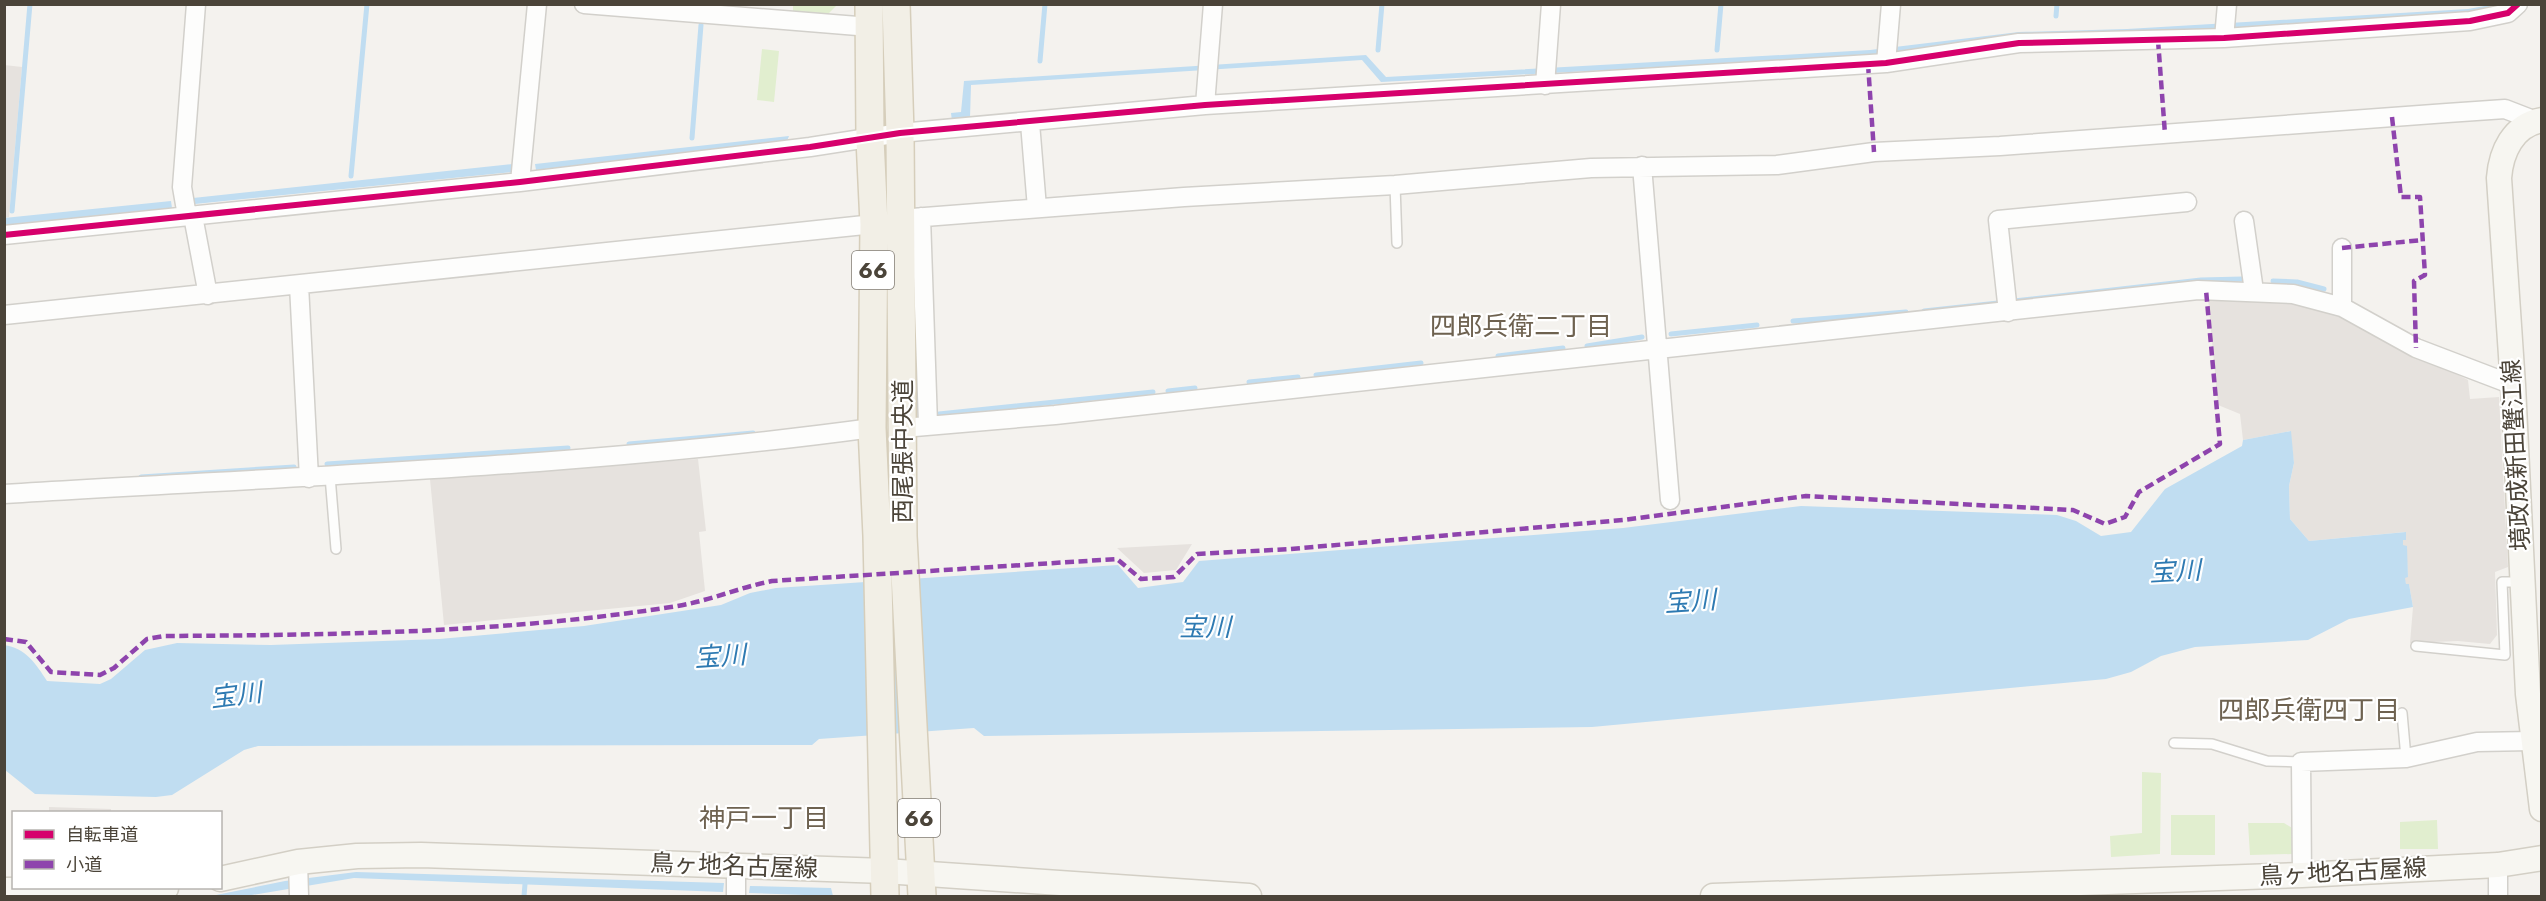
<svg xmlns="http://www.w3.org/2000/svg" width="2546" height="901" viewBox="0 0 2546 901" font-family="Jost,'Noto Sans JP',sans-serif">
	<style>
		.industrial { fill: #e6e2de }
		.green { fill: #e1eecf }
		.water { fill: #c0ddf1 }
		.lines { fill: none; stroke-linecap: round; stroke-linejoin: round }
		.stream { stroke: #c0ddf1; stroke-width: 5 }
		.lane-casing { stroke: #d2d0cb; stroke-width: 12 }
		.street-casing { stroke: #d2d0cb; stroke-width: 21 }
		.secondary-casing { stroke: #d3cfc5; stroke-width: 27 }
		.primary-casing { stroke: #d6cebb; stroke-width: 30 }
		.lane { stroke: #fdfdfc; stroke-width: 9 }
		.street { stroke: #fdfdfc; stroke-width: 18 }
		.secondary { stroke: #f7f6f1; stroke-width: 24 }
		.primary { stroke: #f2efe6; stroke-width: 27 }
		.quiet { stroke: #8e44ad; stroke-width: 4.5; stroke-dasharray: 9 4.5; stroke-linecap: butt }
		.cycleway-casing { stroke: #fff; stroke-width: 10 }
		.cycleway { stroke: #d6006c; stroke-width: 6 }
		.labels { text-anchor: middle; stroke-width: 4.5; stroke-linejoin: round; paint-order: stroke }
		.shield { fill: #fff; stroke: #817c74; stroke-width: 1.5 }
		.shield-label { font-size: 22px; font-weight: bold; fill: #4b4439 }
		.street-label { font-size: 24px; fill: #4b4439; stroke: #fff }
		.neighbourhood-label { font-size: 26px; fill: #6e6250; stroke: #fff }
		.water-label { font-size: 26px; font-style: italic; fill: #2e7ab2; stroke: #fff }
	</style>
	<rect width="100%" height="100%" fill="#f4f2ee"/>
	<!-- industrial -->
	<path class="industrial" d="M 4,65 L 22,67 L 9,217 L 5,218 Z
		M 2264,297 L 2335,312 L 2468,380 L 2470,399 L 2499,397 L 2508,567 L 2495,572 L 2497,635 L 2490,644 L 2458,641 L 2410,643 L 2413,607 L 2409,584 L 2406,584 L 2404,577 L 2408,577 L 2406,546 L 2403,546 L 2403,540 L 2405,532 L 2309,541 L 2290,519 L 2289,486 L 2294,463 L 2290,431 L 2243,440 L 2240,414 L 2218,405 L 2208,298 Z
		M 698,459 L 706,531 L 699,532 L 705,591 L 670,603 L 444,625 L 430,479 Z
		M 1192,544 L 1176,570 L 1144,573 L 1117,548 Z
		M 49,807 L 111,809 L 111,812 L 49,812 Z"/>
	<!-- green -->
	<path class="green" d="M 793,5 L 837,5 L 827,15 L 793,11 Z
		M 762,49 L 779,51 L 774,102 L 757,100 Z
		M 2142,772 L 2161,773 L 2160,854 L 2111,857 L 2110,836 L 2142,833 Z
		M 2171,815 L 2215,815 L 2215,855 L 2171,855 Z
		M 2437,820 L 2438,849 L 2400,849 L 2400,822 Z
		M 2248,823 L 2284,823 L 2294,829 L 2293,854 L 2250,855 Z"/>
	<!-- water -->
	<path class="water" d="M 2490,5 L 2507,5 L 2494,10 L 1871,56 L 1381,82 L 1362,60 L 971,85 L 970,118 L 952,121 L 951,113 L 961,112 L 964,81 L 1366,55 L 1386,77 L 1870,50 L 2019,32 L 2127,29 L 2468,9 Z
		M 789,136 L 787,141 L 536,170 L 535,164 Z
		M 513,164 L 513,172 L 195,204 L 193,198 Z
		M 171,201 L 172,208 L 5,227 L 4,218 Z
		M 2291,431 L 2294,463 L 2289,486 L 2290,519 L 2309,541 L 2406,532 L 2406,540 L 2403,540 L 2403,545 L 2407,546 L 2408,577 L 2405,578 L 2406,584 L 2409,584 L 2413,607 L 2349,619 L 2308,640 L 2195,647 L 2161,656 L 2131,672 L 2106,679 L 1592,727 L 984,736 L 974,728 L 819,739 L 812,745 L 258,746 L 244,750 L 172,795 L 156,797 L 35,794 L 5,770 L 4,645 C 26,648 36,664 47,681 L 100,684 L 111,679 L 145,650 L 177,643 L 271,645 L 439,639 L 584,626 L 721,605 L 750,593 L 776,588 L 1118,565 L 1138,588 L 1183,582 L 1199,561 L 1623,528 L 1801,506 L 2057,515 L 2076,521 L 2101,536 L 2131,532 L 2165,489 L 2242,446 L 2243,440 Z
		M 356,872 L 724,883 L 723,892 L 354,878 L 246,896 L 211,896 L 285,881 Z
		M 750,886 L 831,888 L 833,896 L 749,893 Z"/>
	<g class="lines">
		<!-- stream -->
		<path class="stream" d="M 2056,16 L 2057,4
			M 1378,50 L 1382,4
			M 1717,50 L 1721,4
			M 1040,61 L 1045,4
			M 692,138 L 701,25
			M 351,176 L 367,4
			M 12,211 L 30,4
			M 2273,281 L 2297,282 L 2324,289
			M 2014,301 L 2201,280 L 2242,279
			M 1924,311 L 1998,303
			M 1793,321 L 1906,312
			M 1671,334 L 1757,325
			M 1587,346 L 1642,337
			M 1498,356 L 1563,348
			M 1316,375 L 1421,363
			M 1249,382 L 1298,377
			M 1168,391 L 1195,388
			M 939,414 L 1153,392
			M 629,444 L 753,433
			M 327,464 L 568,448
			M 141,477 L 294,467
			M 524,896 L 525,884"/>
		<defs>
			<path id="lane" d="M 1395,185 L 1397,243
				M 330,476 L 336,549
				M 2416,646 L 2505,655 L 2502,582 L 2520,582
				M 2402,713 L 2406,758
				M 2174,743 L 2212,744 L 2267,761 L 2301,762"/>
			<path id="street" d="M 584,4 L 870,27
				M 2224,38 L 2227,4
				M 1886,63 L 1891,4
				M 1545,85 L 1551,4
				M 1205,105 L 1213,4
				M 1030,123 L 1037,208
				M 1642,166 L 1670,500
				M 520,182 L 537,4
				M 187,216 L 182,187 L 196,4
				M 193,216 L 208,295
				M 921,217 L 928,424
				M 899,219 L 1184,197 L 1395,185 L 1591,168 L 1777,165 L 1874,152 L 2000,146 L 2447,113 L 2505,109 L 2536,121
				M 2244,221 L 2254,291
				M 4,235 L 520,182 L 810,147 L 900,133 L 1205,105 L 1886,63 L 2019,43 L 2224,38 L 2470,21 L 2508,13 L 2518,4
				M 2342,248 L 2342,307
				M 299,285 L 309,478
				M 2008,312 L 1998,220 L 2187,202
				M 4,315 L 874,224
				M 903,428 L 1055,415 L 2198,290 L 2293,294 L 2342,307 L 2416,348 L 2513,385
				M 4,494 C 294,476 584,467 872,428
				M 298,862 L 299,896
				M 2498,865 L 2498,896
				M 736,866 L 736,896
				M 2302,875 L 2301,762 L 2406,758 L 2477,742 L 2531,741"/>
			<path id="secondary" d="M 2542,120 C 2513,125 2501,152 2499,178 L 2513,385 L 2528,694 L 2542,809
				M 220,879 L 298,862 L 357,856 L 421,855 L 885,871 L 1249,896
				M 4,890 L 166,888
				M 1713,896 L 2302,875 L 2498,865 L 2542,858"/>
			<path id="primary" d="M 869,4 L 870,139 L 874,224 L 872,428 L 877,536 L 885,896
				M 896,4 L 900,133 L 903,536 L 922,896"/>
		</defs>
		<!-- lane casing -->
		<use href="#lane" class="lane-casing"/>
		<!-- street casing -->
		<use href="#street" class="street-casing"/>
		<!-- secondary casing -->
		<use href="#secondary" class="secondary-casing"/>
		<!-- primary casing -->
		<use href="#primary" class="primary-casing"/>
		<!-- lane -->
		<use href="#lane" class="lane"/>
		<!-- street -->
		<use href="#street" class="street"/>
		<!-- secondary -->
		<use href="#secondary" class="secondary"/>
		<!-- primary -->
		<use href="#primary" class="primary"/>
		<!-- quiet -->
		<path class="quiet" d="M 2158,40 L 2165,134
			M 1868,64 L 1874,152
			M 2392,117 L 2401,197 L 2420,197 L 2425,275 L 2414,281 L 2416,348
			M 2342,248 L 2422,240
			M 4,639 L 26,642 L 51,672 L 100,675 L 114,668 L 147,639 L 164,636 C 333,635 503,633 671,607 C 707,602 737,588 772,581 L 1117,559 L 1141,579 L 1174,577 L 1197,554 L 1290,549 L 1623,520 L 1806,496 L 2073,510 L 2105,524 L 2125,517 L 2139,492 L 2220,444 L 2206,290"/>
		<defs>
			<path id="cycleway" d="M 4,235 L 520,182 L 810,147 L 900,133 L 1205,105 L 1886,63 L 2019,43 L 2224,38 L 2470,21 L 2508,13 L 2518,4"/>
		</defs>
		<!-- cycleway casing -->
		<use href="#cycleway" class="cycleway-casing"/>
		<!-- cycleway -->
		<use href="#cycleway" class="cycleway"/>
	</g>
	<g class="labels">
		<!-- shield labels -->
		<g class="shield">
			<rect x="852" y="251" width="42" height="38" rx="4.5"/>
			<rect x="898" y="799" width="42" height="38" rx="4.5"/>
		</g>
		<g class="shield-label">
			<text x="873" y="278">66</text>
			<text x="919" y="826">66</text>
		</g>
		<!-- street labels -->
		<g class="street-label">
			<text transform="translate(903 451) rotate(-90)" y="8">西尾張中央道</text>
			<text transform="translate(2516 455) rotate(-93)" y="8">境政成新田蟹江線</text>
			<text transform="translate(734 866) rotate(2)" y="8">鳥ヶ地名古屋線</text>
			<text transform="translate(2343 872) rotate(-3)" y="8">鳥ヶ地名古屋線</text>
		</g>
		<!-- neighbourhood labels -->
		<g class="neighbourhood-label">
			<text x="1521" y="335">四郎兵衛二丁目</text>
			<text x="2309" y="719">四郎兵衛四丁目</text>
			<text x="764" y="827">神戸一丁目</text>
		</g>
		<!-- water labels -->
		<g class="water-label">
			<text transform="translate(2175 571) rotate(-3)" y="9">宝川</text>
			<text transform="translate(1690 601) rotate(-4)" y="9">宝川</text>
			<text x="1205" y="636">宝川</text>
			<text transform="translate(720 656) rotate(-4)" y="9">宝川</text>
			<text transform="translate(236 695) rotate(-7)" y="9">宝川</text>
		</g>
	</g>
	<!-- border -->
	<rect width="2546" height="901" fill="none" stroke="#4b4439" stroke-width="12"/>
	<!-- legend -->
	<rect x="12" y="811" width="210" height="78" fill="#ffffff" stroke="#b7b4b0" stroke-width="1.5"/>
	<rect x="24" y="830" width="30" height="9" fill="#d6006c" stroke="#b7b4b0" stroke-width="1.5"/>
	<text x="66" y="841" font-size="18" fill="#4b4439">自転車道</text>
	<rect x="24" y="860" width="30" height="9" fill="#8e44ad" stroke="#b7b4b0" stroke-width="1.5"/>
	<text x="66" y="871" font-size="18" fill="#4b4439">小道</text>
</svg>
